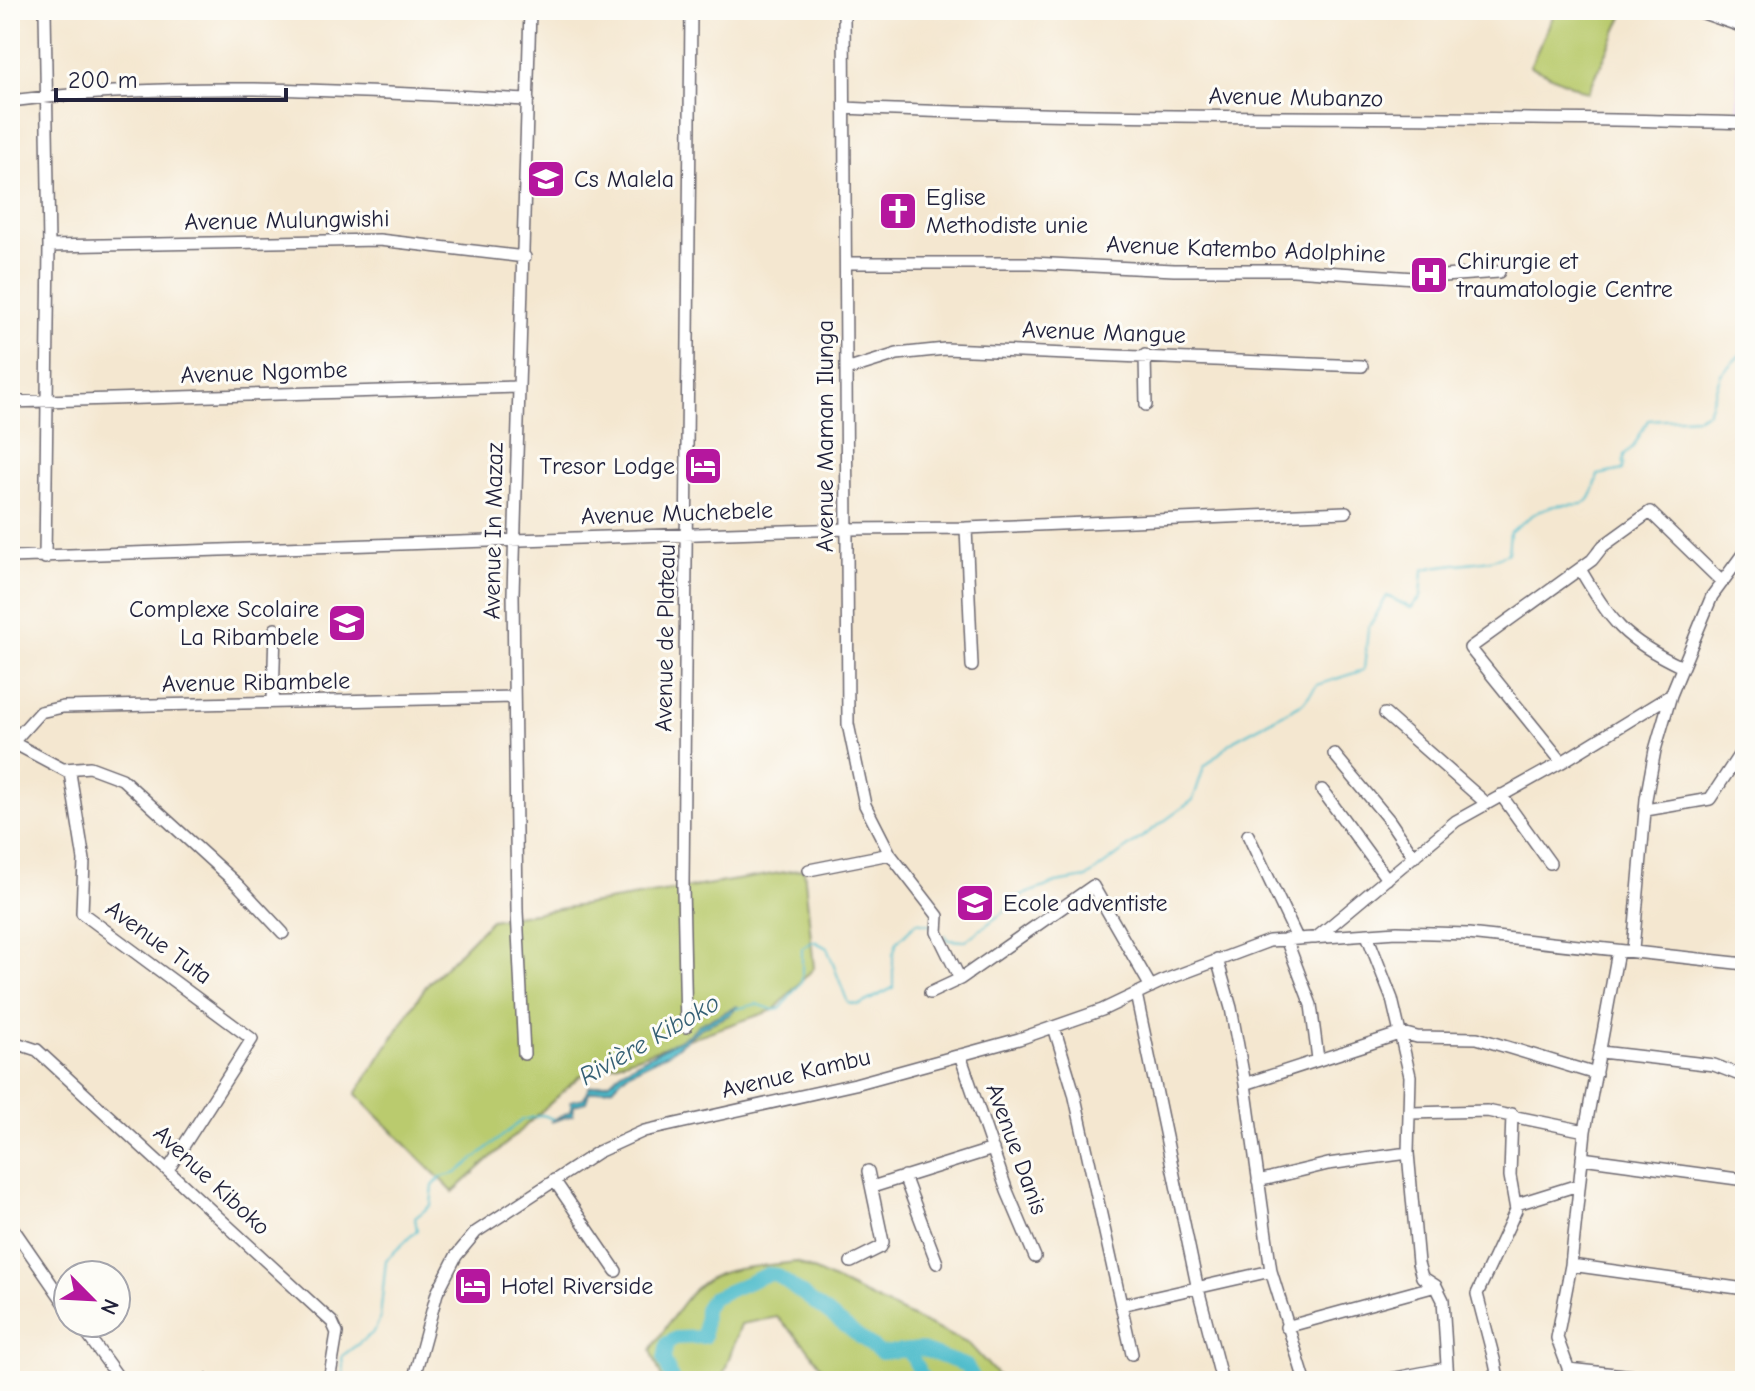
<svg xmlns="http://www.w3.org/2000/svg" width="1755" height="1391" viewBox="0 0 1755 1391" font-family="'Comic Neue',sans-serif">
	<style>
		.built { fill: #e9d1ed }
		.green { fill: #bacb6e; stroke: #6e7654; stroke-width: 2 }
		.water { fill: #51bdcc; stroke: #3a7084; stroke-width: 2 }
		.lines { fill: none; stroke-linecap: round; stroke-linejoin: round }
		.stream { stroke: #51bdcc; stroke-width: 2 }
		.river { stroke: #51bdcc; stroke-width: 14 }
		.minor-casing { stroke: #6c676f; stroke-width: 14 }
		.major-casing { stroke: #6c676f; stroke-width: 17 }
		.minor { stroke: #fff; stroke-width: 11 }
		.major { stroke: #fff; stroke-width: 14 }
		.labels { text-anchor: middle; stroke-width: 6; stroke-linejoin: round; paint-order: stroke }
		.street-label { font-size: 24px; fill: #22223b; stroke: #fdfcf7 }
		.poi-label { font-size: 24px; fill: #22223b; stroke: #fdfcf7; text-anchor: start }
		.water-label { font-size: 26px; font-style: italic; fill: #356075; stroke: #fdfcf7 }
	</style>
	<rect width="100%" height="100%" fill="#fdfcf7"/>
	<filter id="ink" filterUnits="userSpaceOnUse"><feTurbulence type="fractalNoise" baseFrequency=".0125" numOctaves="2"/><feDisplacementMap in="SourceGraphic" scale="16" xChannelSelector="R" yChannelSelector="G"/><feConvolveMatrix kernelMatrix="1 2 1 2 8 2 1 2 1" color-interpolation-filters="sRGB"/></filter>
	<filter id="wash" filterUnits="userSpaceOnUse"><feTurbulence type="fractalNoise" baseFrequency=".006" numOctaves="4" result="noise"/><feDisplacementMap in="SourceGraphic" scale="32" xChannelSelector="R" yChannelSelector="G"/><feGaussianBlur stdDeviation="1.8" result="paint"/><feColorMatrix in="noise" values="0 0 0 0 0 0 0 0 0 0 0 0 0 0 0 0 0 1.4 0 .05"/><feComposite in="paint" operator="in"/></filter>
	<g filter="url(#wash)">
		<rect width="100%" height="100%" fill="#f4e7d0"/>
		<!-- built -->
		<path class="built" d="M 1733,33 L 1745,35 L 1745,115 L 1737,115 L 1737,40 Z"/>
		<!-- green -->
		<path class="green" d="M 1556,10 L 1626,10 L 1588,93 L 1530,66 Z
			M 804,869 L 814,968 L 774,1010 L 580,1076 L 453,1192 L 356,1094 L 426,986 L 491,920 Z
			M 796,1262 L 969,1344 L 1003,1381 L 832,1381 L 805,1345 L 777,1317 L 741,1324 L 721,1381 L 663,1381 L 651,1350 C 703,1270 700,1272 796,1262 Z"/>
		<!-- water -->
		<path class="water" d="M 738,1006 L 729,1015 L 701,1028 L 669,1053 L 627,1073 L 613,1087 L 589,1092 L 586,1102 L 574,1105 L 573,1115 L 550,1122 L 571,1111 L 571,1101 L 584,1098 L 589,1087 L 610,1082 L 623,1070 L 690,1034 L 698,1025 Z"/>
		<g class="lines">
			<!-- stream -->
			<path class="stream" d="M 945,935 L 948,940 L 965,941 L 1005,911 L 1014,898 L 1056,883 L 1086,878 L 1193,800 L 1204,767 L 1234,740 L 1303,703 L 1317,685 L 1364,670 L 1368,629 L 1387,596 L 1411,608 L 1421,597 L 1423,570 C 1450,560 1484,567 1508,553 L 1510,532 C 1523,522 1537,509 1554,506 C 1584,501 1589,514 1598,475 L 1623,470 L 1624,455 L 1634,446 L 1648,420 L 1698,417 L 1708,412 L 1721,374 L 1745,350
				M 736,1009 L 757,1004 L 774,1010 L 781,1008 L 802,981 L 802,948 L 814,941 L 827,948 L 848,1003 L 859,1005 L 893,988 L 893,955 L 897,942 L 917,922 L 934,926
				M 344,1381 L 342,1356 L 374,1332 L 380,1318 L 386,1260 L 417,1230 L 415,1218 L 431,1205 L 433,1186 L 441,1177 L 457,1173 L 522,1120 L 543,1115 L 553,1119"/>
			<!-- river -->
			<path class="river" d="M 908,1350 L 925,1381
				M 673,1381 L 664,1359 L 667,1343 L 676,1338 L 704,1337 L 705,1309 L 712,1298 L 768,1274 L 777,1275 L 881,1353 L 920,1349 L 967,1366 L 975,1381"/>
		</g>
	</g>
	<g filter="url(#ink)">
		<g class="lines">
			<defs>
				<path id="minor" d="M 844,10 L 848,724 L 865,805 L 890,854 L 938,916 L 937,932 L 960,979
					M 10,101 C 182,80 356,91 528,100
					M 845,108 C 1145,121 1445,114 1745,123
					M 49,246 L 379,240 L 525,257
					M 847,263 L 1031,263 L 1174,270 L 1293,270 L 1415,278 L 1499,272
					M 1145,355 L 1146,405
					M 846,370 L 897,354 L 945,349 L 1362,366
					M 10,402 L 519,387
					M 966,528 L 972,666
					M 10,557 L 846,529 L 966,528 L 1346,512
					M 45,558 L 49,246 L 45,10
					M 1580,569 C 1612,623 1623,639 1682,667
					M 273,701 L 275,629
					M 1385,714 L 1486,803
					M 10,741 L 70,773 L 84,860 L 82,913 L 252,1039 L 168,1170
					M 13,742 L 40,712 L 63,707 L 514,697
					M 1334,754 L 1389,820 L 1414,857
					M 1562,762 L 1470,648 L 1592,560 L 1603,546 L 1650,512 L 1720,580
					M 65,769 L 90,767 L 122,779 L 238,885 L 283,933
					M 1322,790 L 1387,879
					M 1501,795 L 1550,863
					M 1646,810 L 1710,799 L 1741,752
					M 1248,835 L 1297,938
					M 809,870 L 890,854
					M 1367,935 L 1392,999 L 1410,1076 L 1408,1153 L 1418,1263 L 1422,1277 L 1436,1286 L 1443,1300 L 1448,1381
					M 1316,938 L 1456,821 L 1562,762 L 1671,695
					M 1286,939 L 1311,1005 L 1318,1059
					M 1633,950 L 1646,799 L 1655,750 L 1671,695 L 1712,596 L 1745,551
					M 1217,959 L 1231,1008 L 1245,1084 L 1271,1271 L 1305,1381
					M 930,993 L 960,979 L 1093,886 L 1151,987
					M 1136,994 L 1197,1285 L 1222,1381
					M 686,1027 L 683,887 L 691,10
					M 1054,1027 L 1074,1093 L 1132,1354
					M 10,1041 L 37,1050 L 332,1322 L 337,1333 L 329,1381
					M 1601,1052 L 1714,1065 L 1745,1077
					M 524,1054 L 517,911 L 513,594 L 530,10
					M 960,1055 L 1007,1191 L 1035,1257
					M 1245,1084 L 1402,1033 L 1417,1037 L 1477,1038 L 1596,1074
					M 1411,1113 L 1487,1111 L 1585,1131
					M 1582,1158 L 1745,1180
					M 904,1176 L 937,1263
					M 554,1180 L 616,1271
					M 1258,1181 L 1328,1164 L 1408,1153
					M 872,1187 L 993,1149
					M 1517,1204 L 1578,1185
					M 10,1224 L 68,1308
					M 851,1262 L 881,1247 L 883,1242 L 868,1171
					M 1571,1265 L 1745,1289
					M 1121,1305 L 1271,1271
					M 79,1323 L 121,1381
					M 1286,1327 L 1436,1286
					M 1568,1369 L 1681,1381
					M 1493,1376 L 1497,1373 L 1495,1363 L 1477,1294 L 1516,1210 L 1510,1176 L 1512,1114
					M 205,1380 L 206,1381
					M 413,1381 L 437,1293 L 456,1256 L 476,1232 L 598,1152 L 644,1131 L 855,1084 L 1019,1039 L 1102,1010 L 1165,980 L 1269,941 L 1397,932 L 1468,934 L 1745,964
					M 1380,1381 L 1447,1368
					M 1573,1381 L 1557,1338 L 1571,1265 L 1585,1131 L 1618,951"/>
				<path id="major" d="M 1699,10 L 1745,26"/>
			</defs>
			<!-- minor casing -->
			<use href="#minor" class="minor-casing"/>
			<!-- major casing -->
			<use href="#major" class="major-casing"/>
			<!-- minor -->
			<use href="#minor" class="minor"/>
			<!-- major -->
			<use href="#major" class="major"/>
		</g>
	</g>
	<!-- icons -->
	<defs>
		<symbol id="school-square" viewBox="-11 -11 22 22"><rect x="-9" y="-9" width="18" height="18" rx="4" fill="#b5179e" stroke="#fdfcf7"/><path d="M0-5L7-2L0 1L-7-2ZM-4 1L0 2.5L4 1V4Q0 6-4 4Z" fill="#fff"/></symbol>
		<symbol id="church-square" viewBox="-11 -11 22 22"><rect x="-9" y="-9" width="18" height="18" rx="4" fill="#b5179e" stroke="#fdfcf7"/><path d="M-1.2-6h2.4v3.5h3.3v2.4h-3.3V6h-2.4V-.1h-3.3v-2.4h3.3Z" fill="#fff"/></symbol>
		<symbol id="hospital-square" viewBox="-11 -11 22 22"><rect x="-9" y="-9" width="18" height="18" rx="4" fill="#b5179e" stroke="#fdfcf7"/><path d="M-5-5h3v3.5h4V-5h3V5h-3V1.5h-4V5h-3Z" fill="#fff"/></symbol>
		<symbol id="hotel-square" viewBox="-11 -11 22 22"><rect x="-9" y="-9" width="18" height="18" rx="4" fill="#b5179e" stroke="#fdfcf7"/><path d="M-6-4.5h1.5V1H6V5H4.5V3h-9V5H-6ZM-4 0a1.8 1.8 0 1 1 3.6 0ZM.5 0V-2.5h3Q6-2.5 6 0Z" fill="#fff"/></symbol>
	</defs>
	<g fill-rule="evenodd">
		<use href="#school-square" x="524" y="157" width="44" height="44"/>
		<use href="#church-square" x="876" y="189" width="44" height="44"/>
		<use href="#hospital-square" x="1407" y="253" width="44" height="44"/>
		<use href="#hotel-square" x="681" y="444" width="44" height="44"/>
		<use href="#school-square" x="325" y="601" width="44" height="44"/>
		<use href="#school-square" x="953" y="881" width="44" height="44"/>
		<use href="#hotel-square" x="451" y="1264" width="44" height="44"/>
	</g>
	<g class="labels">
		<!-- street labels -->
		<g class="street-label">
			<text transform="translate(1296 97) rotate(1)" y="8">Avenue Mubanzo</text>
			<text transform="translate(287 220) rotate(-1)" y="8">Avenue Mulungwishi</text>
			<text transform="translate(1246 249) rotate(2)" y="8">Avenue Katembo Adolphine</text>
			<text transform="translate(1104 332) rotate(2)" y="8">Avenue Mangue</text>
			<text transform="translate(264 372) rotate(-2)" y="8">Avenue Ngombe</text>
			<text transform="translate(825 436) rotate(-90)" y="8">Avenue Maman Ilunga</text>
			<text transform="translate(677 513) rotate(-2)" y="8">Avenue Muchebele</text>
			<text transform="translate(493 531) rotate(-89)" y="8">Avenue In Mazaz</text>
			<text transform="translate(665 638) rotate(-89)" y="8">Avenue de Plateau</text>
			<text transform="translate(256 682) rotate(-1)" y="8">Avenue Ribambele</text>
			<text transform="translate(159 942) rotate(36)" y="8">Avenue Tuta</text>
			<text transform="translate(796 1073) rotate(-13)" y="8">Avenue Kambu</text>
			<text transform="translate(1017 1149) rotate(70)" y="8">Avenue Danis</text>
			<text transform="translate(212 1180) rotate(43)" y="8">Avenue Kiboko</text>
		</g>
		<!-- poi labels -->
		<g class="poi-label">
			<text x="574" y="187">Cs Malela</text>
			<text x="926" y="205">Eglise<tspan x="926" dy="28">Methodiste unie</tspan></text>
			<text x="1457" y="269">Chirurgie et<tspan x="1457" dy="28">traumatologie Centre</tspan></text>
			<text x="675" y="474" text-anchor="end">Tresor Lodge</text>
			<text x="319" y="617" text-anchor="end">Complexe Scolaire<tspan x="319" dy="28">La Ribambele</tspan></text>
			<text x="1003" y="911">Ecole adventiste</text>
			<text x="501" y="1294">Hotel Riverside</text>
		</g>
		<!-- water labels -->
		<g class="water-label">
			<text transform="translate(649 1039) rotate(-30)" y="9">Rivière Kiboko</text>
		</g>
	</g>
	<!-- margin -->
	<rect width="1755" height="1391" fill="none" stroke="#fdfcf7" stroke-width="40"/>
	<!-- north arrow -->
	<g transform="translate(92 1299) rotate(114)"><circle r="38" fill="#fdfcf7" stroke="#a5a5ac" stroke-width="2"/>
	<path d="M0-6L14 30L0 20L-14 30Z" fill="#b5179e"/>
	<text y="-12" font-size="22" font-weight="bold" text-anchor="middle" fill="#22223b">N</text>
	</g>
	<!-- scale -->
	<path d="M56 88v12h230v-12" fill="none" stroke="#22223b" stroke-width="4"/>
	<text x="68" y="88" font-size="24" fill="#22223b" stroke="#fdfcf7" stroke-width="6" paint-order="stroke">200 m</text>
</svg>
